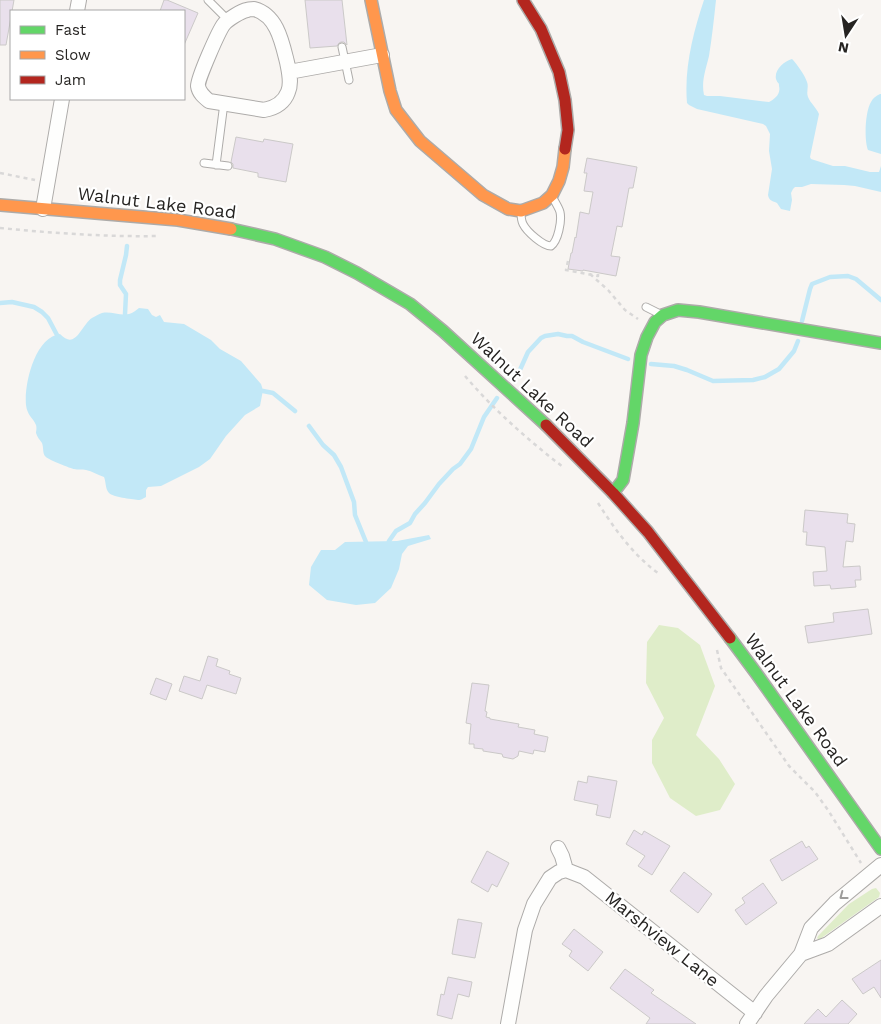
<svg xmlns="http://www.w3.org/2000/svg" width="881" height="1024" viewBox="0 0 881 1024" font-family="'Work Sans',sans-serif">
	<style>
		.green { fill: #dfedc9 }
		.water { fill: #c2e8f7 }
		.lines { fill: none; stroke-linecap: round; stroke-linejoin: round }
		.stream { stroke: #c2e8f7; stroke-width: 4.5 }
		.building { fill: #e9e0ec; stroke: #cbc9c8 }
		.lane-casing { stroke: #adaba9; stroke-width: 9 }
		.street-casing { stroke: #adaba9; stroke-width: 16 }
		.fast-casing { stroke: #adaba9; stroke-width: 14 }
		.slow-casing { stroke: #adaba9; stroke-width: 14 }
		.jam-casing { stroke: #adaba9; stroke-width: 14 }
		.path { stroke: #d9d8d8; stroke-width: 2.5; stroke-dasharray: 4 4; stroke-linecap: butt }
		.lane { stroke: #fefefd; stroke-width: 7 }
		.street { stroke: #fefefd; stroke-width: 14 }
		.fast { stroke: #63d668; stroke-width: 11 }
		.slow { stroke: #ff974d; stroke-width: 11 }
		.jam { stroke: #b3261e; stroke-width: 11 }
		.oneway { stroke: #9d9c9a }
		.labels { text-anchor: middle; stroke-width: 4.5; stroke-linejoin: round; paint-order: stroke }
		.street-label { font-size: 18px; fill: #262422; stroke: #fff }
	</style>
	<rect width="100%" height="100%" fill="#f8f5f2"/>
	<!-- green -->
	<path class="green" d="M 659,625 L 678,628 L 700,645 L 715,686 L 696,735 L 719,759 L 735,784 L 720,810 L 696,816 L 670,798 L 652,763 L 652,740 L 664,718 L 646,683 L 647,642 Z
		M 876,888 L 880,893 L 879,897 L 820,939 L 818,939 L 817,938 L 818,936 L 849,904 L 872,889 Z"/>
	<!-- water -->
	<path class="water" d="M 704,0 L 716,0 C 714,19 712,37 709,56 C 706,69 701,81 704,95 L 707,96 L 720,96 L 769,102 C 775,99 781,94 779,86 C 779,81 778,85 776,79 C 774,70 784,61 792,59 C 796,63 805,75 807,82 C 809,87 806,92 808,97 C 811,104 816,107 819,114 L 810,157 L 811,159 L 833,166 L 845,166 L 870,172 L 879,172 L 881,166 L 881,192 L 855,186 L 844,185 L 811,184 L 802,187 L 795,187 L 793,189 L 791,193 L 792,200 L 790,211 L 781,209 L 777,203 C 773,201 769,201 768,195 L 772,169 L 769,151 L 770,134 L 766,126 L 763,124 L 697,109 L 689,105 L 687,103 C 684,68 693,33 704,0 Z
		M 880,94 L 881,94 L 881,154 L 868,150 C 864,140 865,112 871,102 C 873,98 876,96 880,94 Z
		M 139,308 L 148,309 L 152,315 L 156,317 L 160,315 L 164,322 L 184,324 L 211,340 L 220,349 L 241,361 L 261,384 L 263,390 L 260,406 L 245,415 L 226,436 L 210,459 L 199,467 L 161,486 L 148,487 L 146,490 L 146,497 C 142,499 142,500 138,500 C 131,499 113,497 109,493 C 105,489 106,481 104,477 C 98,475 92,471 86,470 C 82,469 78,470 74,469 C 72,469 47,459 46,457 C 42,454 44,448 42,443 C 40,440 37,437 36,433 C 36,431 37,428 36,425 C 33,418 27,415 26,405 C 24,384 35,337 60,334 C 76,351 81,325 92,318 C 94,317 99,314 102,313 C 111,311 120,316 129,314 C 133,313 136,310 139,308 Z
		M 429,535 L 431,539 L 408,546 L 402,554 L 399,569 L 391,588 L 375,603 L 356,605 L 327,600 L 309,585 L 311,567 L 321,550 L 335,550 L 345,542 L 397,541 Z"/>
	<g class="lines">
		<!-- stream -->
		<path class="stream" d="M 0,303 L 12,302 L 34,307 L 42,312 L 48,318 L 57,335
			M 125,314 L 126,294 L 120,285 L 120,280 L 126,255 L 127,246
			M 802,321 L 810,289 L 812,284 L 830,277 L 848,276 L 856,279 L 881,300
			M 651,364 L 674,366 L 687,370 L 713,381 L 753,380 L 765,377 L 779,369 L 794,351 L 798,341
			M 519,372 L 528,352 L 541,338 L 545,336 L 558,334 L 567,336 L 572,336 L 583,342 L 628,359
			M 263,391 L 273,393 L 295,411
			M 309,426 L 323,445 L 334,455 L 341,467 L 354,502 L 355,515 L 366,542
			M 389,541 L 396,531 L 410,523 L 415,514 L 425,503 L 439,484 L 453,469 L 460,464 L 471,449 L 484,417 L 497,398"/>
	</g>
	<!-- building -->
	<path class="building" d="M 0,0 L 14,0 L 6,45 L 0,45 Z
		M 164,0 L 167,0 L 198,13 L 184,45 L 184,11 L 160,11 Z
		M 305,0 L 342,0 L 347,45 L 344,42 L 341,42 L 339,43 L 337,46 L 310,48 Z
		M 236,137 L 263,142 L 264,139 L 293,144 L 286,182 L 258,177 L 258,173 L 233,168 L 233,164 L 231,162 Z
		M 587,158 L 637,167 L 633,188 L 629,188 L 622,227 L 617,226 L 611,256 L 620,257 L 616,276 L 583,270 L 583,271 L 568,269 L 571,253 L 572,253 L 575,237 L 576,238 L 580,212 L 589,214 L 593,192 L 584,191 L 587,173 L 584,173 Z
		M 805,510 L 848,514 L 847,523 L 855,524 L 853,542 L 846,541 L 843,567 L 860,566 L 861,580 L 855,580 L 856,587 L 831,589 L 830,585 L 814,586 L 813,572 L 827,571 L 825,547 L 806,545 L 807,532 L 803,532 Z
		M 868,609 L 872,634 L 808,643 L 805,626 L 834,622 L 833,613 Z
		M 208,656 L 218,659 L 216,666 L 230,671 L 229,674 L 241,678 L 236,694 L 207,685 L 202,699 L 179,691 L 184,676 L 200,681 Z
		M 156,678 L 172,684 L 166,700 L 150,694 Z
		M 472,683 L 489,685 L 485,711 L 487,712 L 486,717 L 490,718 L 490,719 L 519,724 L 518,727 L 535,730 L 534,734 L 548,737 L 545,752 L 534,750 L 533,754 L 519,751 L 518,756 L 513,759 L 503,757 L 502,754 L 483,751 L 483,749 L 474,748 L 474,744 L 469,744 L 471,724 L 466,723 Z
		M 588,776 L 617,781 L 610,818 L 596,815 L 598,805 L 574,800 L 578,781 L 587,783 Z
		M 634,830 L 642,835 L 644,831 L 670,846 L 652,875 L 638,866 L 645,856 L 626,844 Z
		M 802,841 L 806,848 L 809,846 L 818,859 L 782,881 L 770,860 Z
		M 487,851 L 509,863 L 497,887 L 492,884 L 488,892 L 471,882 Z
		M 684,872 L 712,894 L 698,913 L 670,891 Z
		M 763,883 L 777,903 L 746,925 L 735,910 L 745,903 L 742,898 Z
		M 458,919 L 482,923 L 475,958 L 452,954 Z
		M 574,929 L 603,952 L 588,971 L 569,956 L 572,951 L 562,944 Z
		M 881,960 L 881,998 L 874,987 L 863,994 L 852,979 Z
		M 625,969 L 654,990 L 651,993 L 696,1024 L 646,1024 L 650,1018 L 610,988 Z
		M 448,977 L 472,982 L 469,997 L 458,994 L 452,1019 L 437,1015 L 441,994 L 444,995 Z
		M 842,1000 L 857,1014 L 848,1024 L 804,1024 L 818,1009 L 826,1017 Z"/>
	<g class="lines">
		<defs>
			<path id="lane" d="M 208,0 L 228,20
				M 342,47 L 349,80
				M 204,163 L 228,166
				M 216,165 L 224,103
				M 521,212 C 521,216 521,220 523,224 C 527,232 543,246 551,246 C 558,241 562,221 560,212 C 559,208 555,202 553,198
				M 646,307 L 660,314"/>
			<path id="street" d="M 254,9 C 277,15 282,42 287,62 C 289,72 292,83 288,92 C 284,103 275,108 264,110 L 209,101 C 204,97 199,93 198,86 C 197,80 219,30 224,24 C 227,20 241,11 247,10 C 249,9 252,9 254,9 Z
				M 77,11 L 79,0
				M 289,72 L 382,55
				M 43,209 L 62,99
				M 558,848 L 562,856 L 566,870
				M 566,870 L 584,877 L 755,1013
				M 801,954 L 828,944 L 881,906
				M 508,1024 L 525,930 L 534,904 L 550,878 L 559,872 L 566,870
				M 747,1024 L 766,996 L 801,954 L 811,928 L 835,903 L 881,865"/>
			<path id="fast" d="M 231,229 L 275,239 L 325,257 L 357,273 L 410,304 L 443,331 L 546,425
				M 613,493 L 623,480 L 633,423 L 641,355 L 647,337 L 655,322 L 663,315 L 678,310 L 699,312 L 881,343
				M 730,638 L 756,673 L 881,849"/>
			<path id="slow" d="M 371,0 L 390,91 L 396,110 L 420,141 L 483,195 L 508,209 L 521,211 L 543,203 L 552,195 L 559,181 L 563,167 L 565,149
				M 0,205 L 178,220 L 231,229"/>
			<path id="jam" d="M 523,0 L 541,29 L 559,72 L 565,100 L 568,130 L 565,149
				M 546,425 L 613,493 L 648,532 L 730,638"/>
		</defs>
		<!-- lane casing -->
		<use href="#lane" class="lane-casing"/>
		<!-- street casing -->
		<use href="#street" class="street-casing"/>
		<!-- fast casing -->
		<use href="#fast" class="fast-casing"/>
		<!-- slow casing -->
		<use href="#slow" class="slow-casing"/>
		<!-- jam casing -->
		<use href="#jam" class="jam-casing"/>
		<!-- path -->
		<path class="path" d="M 0,173 L 35,180
			M 0,228 C 52,233 105,237 158,236
			M 568,261 L 566,270 L 598,276 L 598,274
			M 590,274 L 608,290 L 625,310 L 638,319
			M 465,376 C 494,410 528,440 563,467
			M 598,503 C 614,528 633,555 658,573
			M 717,650 L 721,668 L 789,766 L 815,792 L 828,810 L 861,863"/>
		<!-- lane -->
		<use href="#lane" class="lane"/>
		<!-- street -->
		<use href="#street" class="street"/>
		<!-- fast -->
		<use href="#fast" class="fast"/>
		<!-- slow -->
		<use href="#slow" class="slow"/>
		<!-- jam -->
		<use href="#jam" class="jam"/>
	</g>
	<!-- one-way arrows -->
	<defs><path id="oneway-chevron" d="M-2-3.5L2.5 0L-2 3.5" fill="none" stroke-width="1.6" stroke-linecap="round" stroke-linejoin="round" transform="scale(1.25)"/></defs>
	<use class="oneway" href="#oneway-chevron" transform="translate(843 896) rotate(143)"/>
	<g class="labels">
		<!-- street labels -->
		<g class="street-label">
			<text transform="translate(157 203) rotate(7)" y="6">Walnut Lake Road</text>
			<text transform="translate(532 390) rotate(43)" y="6">Walnut Lake Road</text>
			<text transform="translate(796 700) rotate(54)" y="6">Walnut Lake Road</text>
			<text transform="translate(662 939) rotate(39)" y="6">Marshview Lane</text>
		</g>
	</g>
	<!-- legend -->
	<rect x="10" y="10" width="175" height="90" fill="#ffffff" stroke="#a8a7a7"/>
	<rect x="20" y="26" width="25" height="8" fill="#63d668" stroke="#a8a7a7"/>
	<text x="55" y="35" font-size="15" fill="#262422">Fast</text>
	<rect x="20" y="51" width="25" height="8" fill="#ff974d" stroke="#a8a7a7"/>
	<text x="55" y="60" font-size="15" fill="#262422">Slow</text>
	<rect x="20" y="76" width="25" height="8" fill="#b3261e" stroke="#a8a7a7"/>
	<text x="55" y="85" font-size="15" fill="#262422">Jam</text>
	<!-- north arrow -->
	<g transform="translate(846 35) rotate(192)" stroke="#ffffff" stroke-width="4" paint-order="stroke">
	<path d="M0-4L9 19L0 12L-9 19Z" fill="#262422"/>
	<text y="-8" font-size="14" font-weight="bold" text-anchor="middle" fill="#262422">N</text>
	</g>
</svg>
